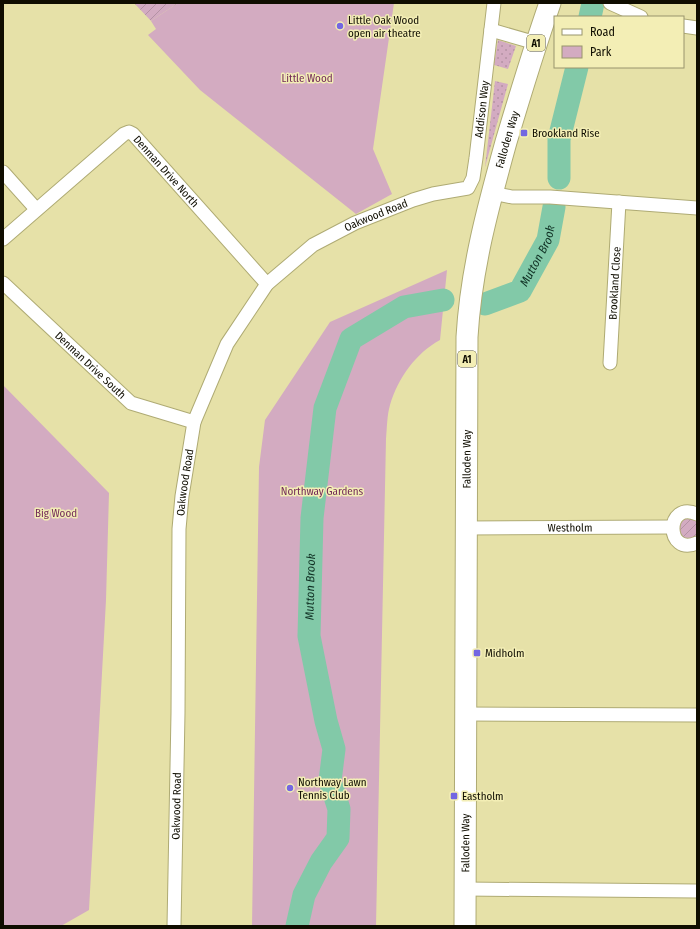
<svg xmlns="http://www.w3.org/2000/svg" width="700" height="929" viewBox="0 0 700 929" font-family="'Fira Sans Condensed',sans-serif">
	<style>
		.grass { fill: url(#grass-dots) }
		.park { fill: #d3abc1 }
		.garden { fill: url(#garden-furrows) }
		.lines { fill: none; stroke-linecap: round; stroke-linejoin: round }
		.river { stroke: #82c9a8; stroke-width: 23 }
		.minor-casing { stroke: #afab74; stroke-width: 15 }
		.trunk-casing { stroke: #afab74; stroke-width: 23 }
		.minor { stroke: #fff; stroke-width: 13 }
		.trunk { stroke: #fff; stroke-width: 21 }
		.poi-dot { fill: #7367e2; stroke: #f3eeb5; stroke-width: 1.5 }
		.labels { text-anchor: middle; stroke-width: 3; stroke-linejoin: round; paint-order: stroke }
		.shield { fill: #f3eeb5; stroke: #535036; stroke-width: 1 }
		.shield-label { font-size: 10px; font-weight: bold; fill: #0f0d00 }
		.poi-label { font-size: 11px; fill: #0f0d00; stroke: #f3eeb5; text-anchor: start }
		.park-label { font-size: 11px; fill: #732b59; stroke: #f3eeb5 }
		.street-label { font-size: 11px; fill: #0f0d00; stroke: #f3eeb5 }
		.water-label { font-size: 12px; font-style: italic; fill: #103124; stroke: #f3eeb5 }
	</style>
	<defs>
		<pattern id="grass-dots" width="8" height="8" patternUnits="userSpaceOnUse"><rect width="8" height="8" fill="#d3abc1"/><path d="M2 2h.1M6 6h.1" fill="none" stroke="#b492a4" stroke-width="1.8" stroke-linecap="round"/></pattern>
		<pattern id="garden-furrows" width="10" height="10" patternUnits="userSpaceOnUse"><rect width="10" height="10" fill="#d3abc1"/><path d="M-1 1l2-2M0 10L10 0M9 11l2-2" fill="none" stroke="#b492a4"/></pattern>
	</defs>
	<rect width="100%" height="100%" fill="#e6e1a8"/>
	<!-- grass -->
	<path class="grass" d="M 498,40 L 516,46 L 508,69 L 494,65 Z
		M 495,81 L 508,84 L 485,167 Z"/>
	<!-- park -->
	<path class="park" d="M 178,3 L 394,3 L 373,149 L 392,194 L 356,214 L 200,90 L 148,35 L 156,29 L 151,21 Z
		M 447,270 L 440,340 C 416,353 398,378 390,405 C 387,415 387,428 386,439 L 376,926 L 252,926 L 259,467 L 265,420 L 330,322 Z
		M 3,385 L 109,493 L 106,600 L 89,910 L 61,926 L 3,926 Z"/>
	<!-- garden -->
	<path class="garden" d="M 134,3 L 178,3 L 151,21 Z
		M 685,517 L 697,520 L 697,537 L 692,540 L 681,537 L 678,523 Z"/>
	<g class="lines">
		<!-- river -->
		<g class="river">
			<path d="M 590,17 L 593,3"/>
			<path d="M 559,178 L 559,139 L 577,67"/>
			<path id="s1" d="M 485,304 L 520,291 L 548,240 L 554,207"/>
			<path id="s2" d="M 297,926 L 304,895 L 321,862 L 338,838 L 339,809 L 330,781 L 334,749 L 326,721 L 309,636 L 312,518 L 325,408 L 351,339 L 404,307 L 443,300"/>
		</g>
		<defs>
			<g id="minor">
				<path d="M 610,3 L 641,17"/>
				<path d="M 683,26 L 697,28"/>
				<path d="M 491,30 L 536,43"/>
				<path d="M 3,172 L 36,209"/>
				<path d="M 492,193 L 512,197 L 550,197 L 697,208"/>
				<path id="s3" d="M 3,239 L 124,134 L 129,132 L 133,134 L 267,284"/>
				<path id="s4" d="M 3,283 L 131,403 L 194,422"/>
				<path id="s5" d="M 610,363 L 619,202"/>
				<path d="M 697,514 C 665,500 665,557 697,543"/>
				<path id="s6" d="M 467,528 L 672,527"/>
				<path d="M 466,714 L 697,715"/>
				<path d="M 465,889 L 697,891"/>
				<path id="s7" d="M 174,926 L 178,713 L 179,529 L 182,496 L 194,422 L 227,344 L 267,284 L 313,245 L 355,223 L 413,200 L 433,194 L 468,188 L 473,178 L 476,158 L 494,3"/>
			</g>
			<g id="trunk">
				<path id="s8" d="M 465,926 L 467,337 C 471,269 488,207 506,142 C 520,95 534,49 550,3"/>
			</g>
		</defs>
		<!-- minor casing -->
		<use href="#minor" class="minor-casing"/>
		<!-- trunk casing -->
		<use href="#trunk" class="trunk-casing"/>
		<!-- minor -->
		<use href="#minor" class="minor"/>
		<!-- trunk -->
		<use href="#trunk" class="trunk"/>
	</g>
	<!-- markers -->
	<g class="poi-dot">
		<circle cx="340" cy="26" r="4"/>
		<rect x="520" y="129" width="8" height="8" rx="2"/>
		<rect x="473" y="649" width="8" height="8" rx="2"/>
		<circle cx="290" cy="788" r="4"/>
		<rect x="450" y="792" width="8" height="8" rx="2"/>
	</g>
	<g class="labels">
		<!-- shield labels -->
		<g class="shield">
			<rect x="527" y="35" width="18" height="16" rx="3"/>
			<rect x="458" y="351" width="18" height="16" rx="3"/>
		</g>
		<g class="shield-label">
			<text x="536" y="47">A1</text>
			<text x="467" y="363">A1</text>
		</g>
		<!-- poi labels -->
		<g class="poi-label">
			<text x="348" y="24">Little Oak Wood<tspan x="348" dy="13">open air theatre</tspan></text>
			<text x="532" y="137">Brookland Rise</text>
			<text x="485" y="657">Midholm</text>
			<text x="298" y="786">Northway Lawn<tspan x="298" dy="13">Tennis Club</tspan></text>
			<text x="462" y="800">Eastholm</text>
		</g>
		<!-- park labels -->
		<g class="park-label">
			<text x="307" y="82">Little Wood</text>
			<text x="322" y="495">Northway Gardens</text>
			<text x="56" y="517">Big Wood</text>
		</g>
		<!-- street labels -->
		<g class="street-label">
			<text dy="4" stroke="none"><textPath href="#s7" startOffset="969">Addison Way</textPath></text>
			<text dy="4" stroke="none"><textPath href="#s8" startOffset="791">Falloden Way</textPath></text>
			<text dy="4" stroke="none"><textPath href="#s3" startOffset="220">Denman Drive North</textPath></text>
			<text dy="4" stroke="none"><textPath href="#s7" startOffset="792">Oakwood Road</textPath></text>
			<text dy="4" stroke="none"><textPath href="#s5" startOffset="80">Brookland Close</textPath></text>
			<text dy="4" stroke="none"><textPath href="#s4" startOffset="120">Denman Drive South</textPath></text>
			<text dy="4" stroke="none"><textPath href="#s8" startOffset="467">Falloden Way</textPath></text>
			<text dy="4" stroke="none"><textPath href="#s7" startOffset="444">Oakwood Road</textPath></text>
			<text dy="4" stroke="none"><textPath href="#s6" startOffset="103">Westholm</textPath></text>
			<text dy="4" stroke="none"><textPath href="#s7" startOffset="120">Oakwood Road</textPath></text>
			<text dy="4" stroke="none"><textPath href="#s8" startOffset="83">Falloden Way</textPath></text>
		</g>
		<!-- water labels -->
		<g class="water-label">
			<text dy="4" stroke="none"><textPath href="#s1" startOffset="77">Mutton Brook</textPath></text>
			<text dy="4" stroke="none"><textPath href="#s2" startOffset="354">Mutton Brook</textPath></text>
		</g>
	</g>
	<!-- border -->
	<rect width="700" height="929" fill="none" stroke="#0f0d00" stroke-width="8"/>
	<!-- legend -->
	<rect x="554" y="16" width="130" height="52" fill="#f3eeb5" stroke="#98946d"/>
	<rect x="562" y="29" width="20" height="6" fill="#ffffff" stroke="#98946d"/>
	<text x="590" y="36" font-size="12" fill="#0f0d00">Road</text>
	<rect x="562" y="46" width="20" height="12" fill="#d3abc1" stroke="#98946d"/>
	<text x="590" y="56" font-size="12" fill="#0f0d00">Park</text>
</svg>
